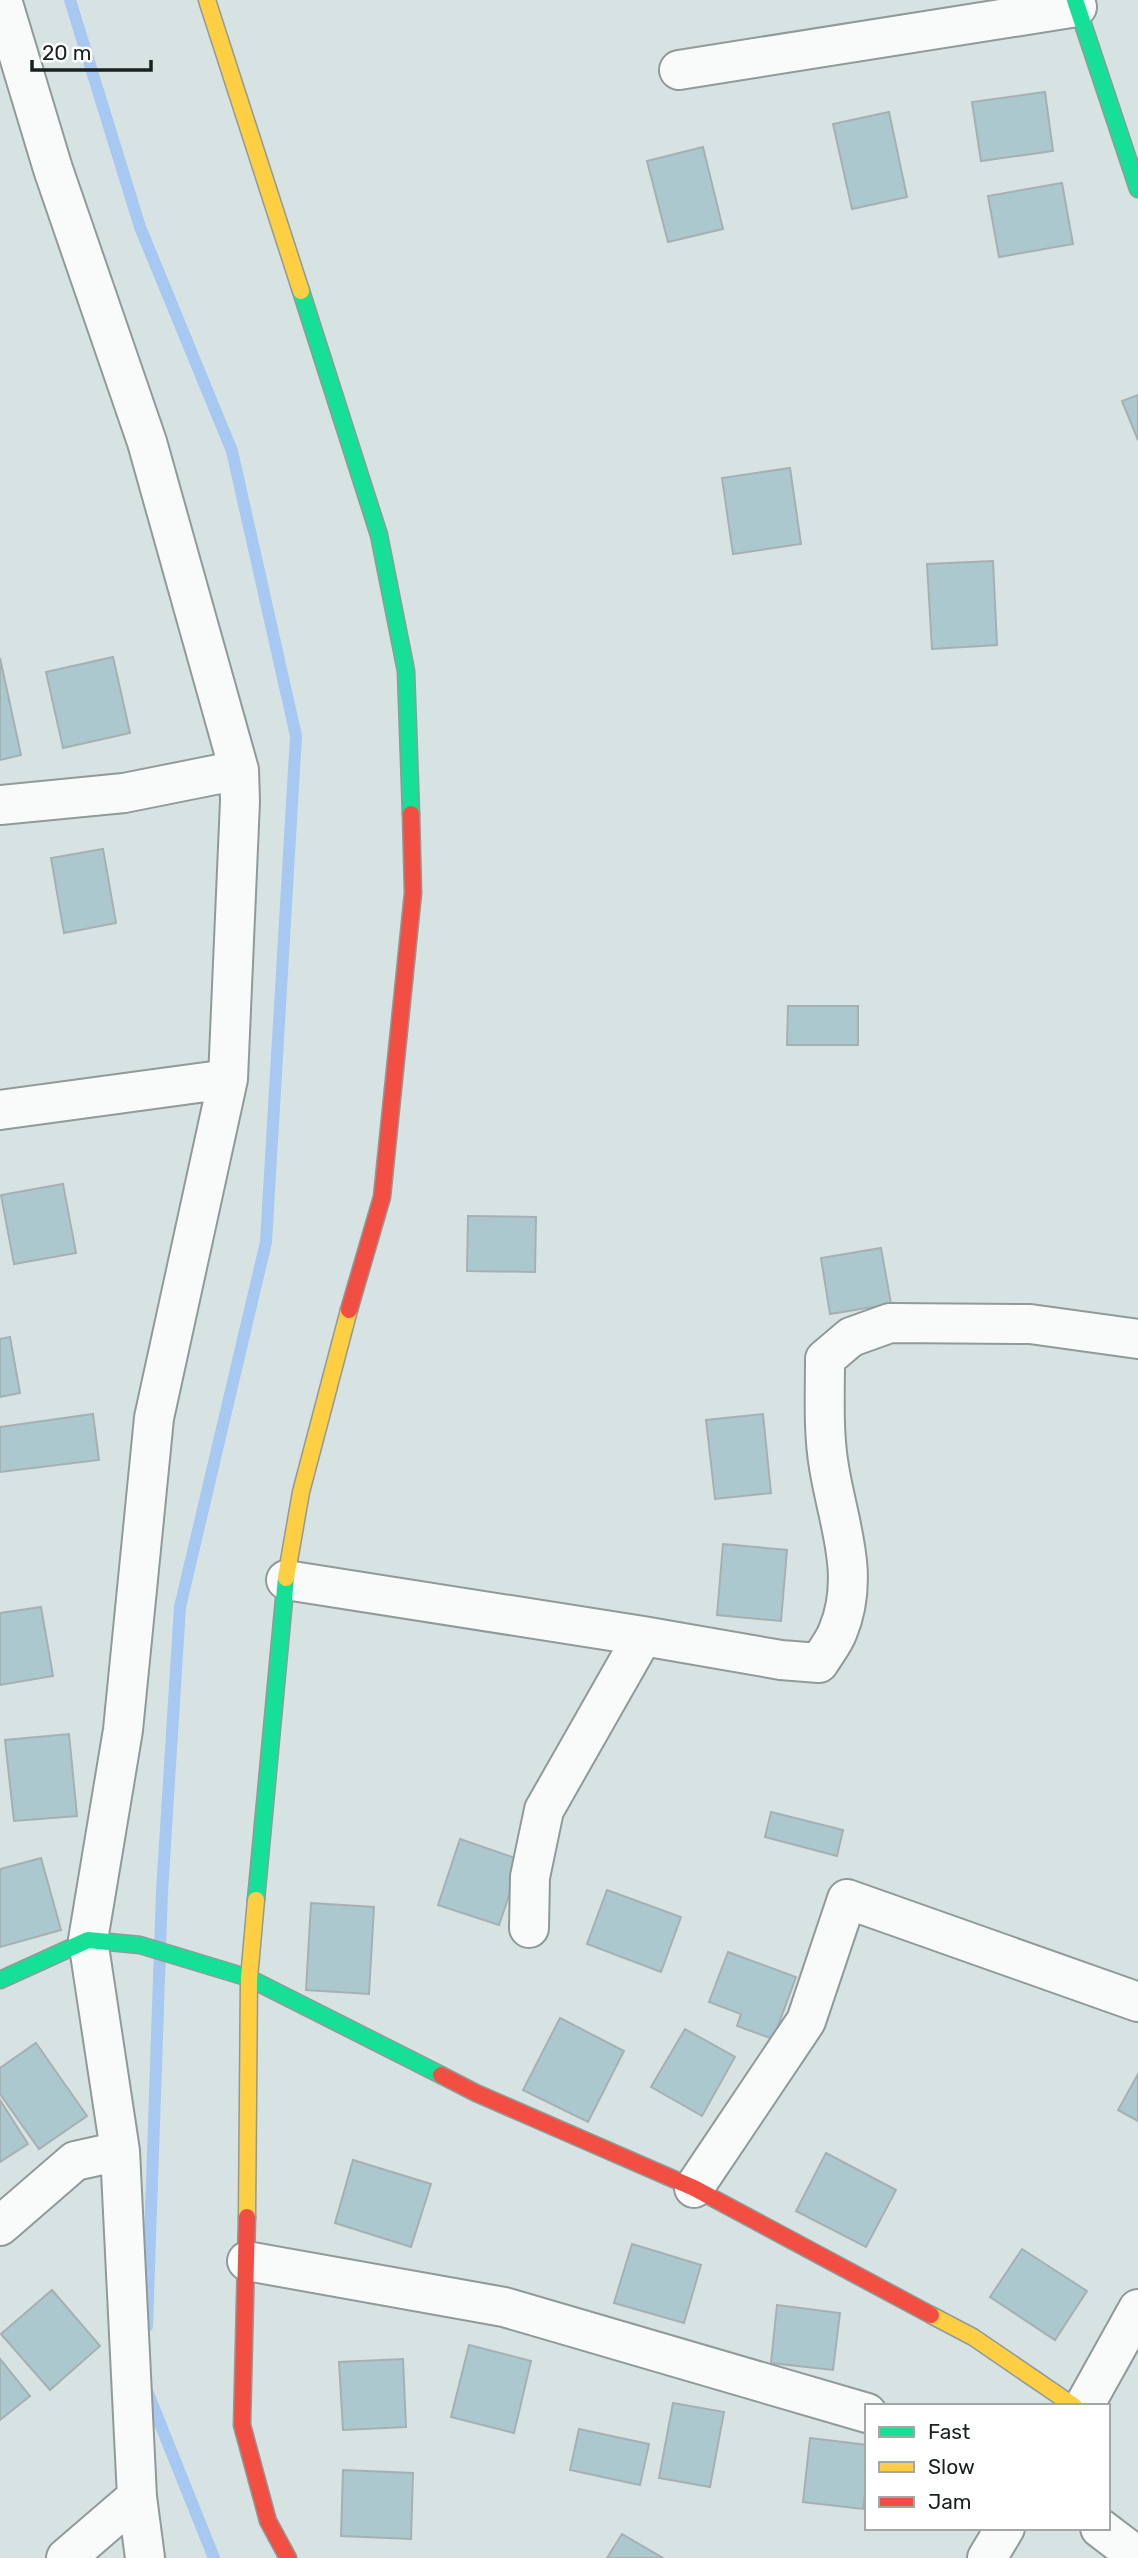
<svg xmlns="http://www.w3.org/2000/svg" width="1138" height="2558" viewBox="0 0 1138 2558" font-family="Rubik,sans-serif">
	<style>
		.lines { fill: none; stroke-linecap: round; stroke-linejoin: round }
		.stream { stroke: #a7c8f0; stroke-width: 12 }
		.building { fill: #acc8cf; stroke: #a6b0b2; stroke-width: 2 }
		.street-casing { stroke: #909a99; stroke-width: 42 }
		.fast-casing { stroke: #909a99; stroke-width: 19 }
		.slow-casing { stroke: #909a99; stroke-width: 19 }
		.jam-casing { stroke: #909a99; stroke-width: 19 }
		.street { stroke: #f9fbfb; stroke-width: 38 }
		.fast { stroke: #16e098; stroke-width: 16 }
		.slow { stroke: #ffcf43; stroke-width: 16 }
		.jam { stroke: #f24e42; stroke-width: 16 }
	</style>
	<rect width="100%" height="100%" fill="#d6e3e2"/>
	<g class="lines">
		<!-- stream -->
		<path class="stream" d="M 70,0 L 140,227 L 232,451 L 296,736 L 266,1242 L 180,1607 L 162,1892 L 147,2326
			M 145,2386 L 214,2558"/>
	</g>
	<!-- building -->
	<path class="building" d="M 1045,92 L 1053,151 L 981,161 L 972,102 Z
		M 889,112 L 907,197 L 852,209 L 833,124 Z
		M 703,147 L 723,229 L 668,242 L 647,161 Z
		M 1062,183 L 1073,244 L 999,257 L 988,196 Z
		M 1138,395 L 1138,440 L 1122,401 Z
		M 790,468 L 801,544 L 733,554 L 722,478 Z
		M 993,561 L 997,645 L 932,649 L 927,564 Z
		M 113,657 L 130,733 L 63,748 L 46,672 Z
		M 0,658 L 21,755 L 0,760 Z
		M 103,849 L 116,923 L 64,933 L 51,858 Z
		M 788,1006 L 858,1006 L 858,1045 L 787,1045 Z
		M 63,1184 L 76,1253 L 14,1264 L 1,1195 Z
		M 468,1216 L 536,1217 L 535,1272 L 467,1271 Z
		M 881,1248 L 891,1304 L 830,1314 L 821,1258 Z
		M 10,1337 L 20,1393 L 0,1397 L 0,1339 Z
		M 93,1414 L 99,1460 L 0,1472 L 0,1427 Z
		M 763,1414 L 771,1493 L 715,1499 L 706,1420 Z
		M 723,1544 L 787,1550 L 781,1621 L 717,1615 Z
		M 41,1607 L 53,1676 L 0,1685 L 0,1613 Z
		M 69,1734 L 77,1816 L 14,1821 L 5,1740 Z
		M 771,1812 L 843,1830 L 837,1856 L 765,1837 Z
		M 460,1839 L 521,1860 L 499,1925 L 438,1905 Z
		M 41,1858 L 61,1930 L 0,1947 L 0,1869 Z
		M 607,1890 L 681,1917 L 661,1972 L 587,1944 Z
		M 311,1903 L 374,1907 L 369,1994 L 306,1990 Z
		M 728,1952 L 796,1977 L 773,2039 L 737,2026 L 741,2014 L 709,2002 Z
		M 560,2018 L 624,2051 L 588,2122 L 523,2090 Z
		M 685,2029 L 735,2057 L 702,2116 L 651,2087 Z
		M 36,2043 L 87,2116 L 39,2149 L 0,2094 L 0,2068 Z
		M 1138,2074 L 1138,2121 L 1118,2110 Z
		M 0,2100 L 28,2144 L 0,2162 Z
		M 826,2153 L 896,2190 L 866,2247 L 796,2211 Z
		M 353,2160 L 431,2184 L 411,2247 L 335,2223 Z
		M 632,2244 L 701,2265 L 684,2323 L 614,2303 Z
		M 1022,2249 L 1087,2291 L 1055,2340 L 990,2297 Z
		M 52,2290 L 100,2346 L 50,2390 L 1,2334 Z
		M 777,2305 L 840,2313 L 833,2370 L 771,2363 Z
		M 469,2345 L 531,2361 L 514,2433 L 451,2417 Z
		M 0,2359 L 30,2396 L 0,2420 Z
		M 403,2359 L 406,2427 L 343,2430 L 339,2362 Z
		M 673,2403 L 724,2412 L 710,2487 L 659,2478 Z
		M 579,2429 L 649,2444 L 640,2485 L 570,2470 Z
		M 810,2438 L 867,2445 L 867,2479 L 863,2509 L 803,2502 Z
		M 343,2470 L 413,2473 L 411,2539 L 341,2536 Z
		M 622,2534 L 663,2558 L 607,2558 Z"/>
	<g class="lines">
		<defs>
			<path id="street" d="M 2,0 L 53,169 L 147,442 L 239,770 L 240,801 L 228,1079 L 154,1418 L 123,1730 L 88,1940 L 120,2151 L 137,2497 L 145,2558
				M 679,70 L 1077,7
				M 0,805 L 124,793 L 239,770
				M 0,1110 L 228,1079
				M 286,1580 L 643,1636 L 781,1660 L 819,1663 C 825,1653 834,1642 838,1631 C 861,1575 838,1523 829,1467 C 823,1432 825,1395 825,1359 L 851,1337 L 890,1323 L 1030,1324 L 1138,1339
				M 529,1928 L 530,1877 L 544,1810 L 643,1636
				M 694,2188 L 806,2021 L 847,1899 L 1138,2002
				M 0,2226 L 75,2161 L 120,2151
				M 247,2261 L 504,2307 L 867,2413
				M 1084,2406 L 1138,2309
				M 1100,2528 L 1138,2557
				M 66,2558 L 137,2497
				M 987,2558 L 1005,2528"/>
			<path id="fast" d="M 1075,0 L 1138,189
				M 301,291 L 379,535 L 406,671 L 411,814
				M 256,1900 L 286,1578
				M 0,1980 L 88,1940 L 140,1945 L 249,1978 L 441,2075"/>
			<path id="slow" d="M 207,0 L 301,291
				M 286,1578 L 301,1492 L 349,1310
				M 247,2217 L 249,1978 L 256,1900
				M 931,2315 L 973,2337 L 1074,2406"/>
			<path id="jam" d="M 349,1310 L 382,1197 L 413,893 L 411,814
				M 441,2075 L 476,2093 L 694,2188 L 931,2315
				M 247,2217 L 242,2425 L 268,2521 L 288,2558"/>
		</defs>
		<!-- street casing -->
		<use href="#street" class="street-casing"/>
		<!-- fast casing -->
		<use href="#fast" class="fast-casing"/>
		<!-- slow casing -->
		<use href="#slow" class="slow-casing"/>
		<!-- jam casing -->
		<use href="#jam" class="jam-casing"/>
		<!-- street -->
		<use href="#street" class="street"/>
		<!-- fast -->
		<use href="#fast" class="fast"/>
		<!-- slow -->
		<use href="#slow" class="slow"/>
		<!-- jam -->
		<use href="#jam" class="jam"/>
	</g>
	<!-- legend -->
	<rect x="865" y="2404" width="245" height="126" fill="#ffffff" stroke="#a3a7a6" stroke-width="2"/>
	<rect x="879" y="2427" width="35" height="10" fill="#16e098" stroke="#a3a7a6" stroke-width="2"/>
	<text x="928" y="2439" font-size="21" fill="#182221">Fast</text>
	<rect x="879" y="2462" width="35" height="10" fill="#ffcf43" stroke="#a3a7a6" stroke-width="2"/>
	<text x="928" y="2474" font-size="21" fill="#182221">Slow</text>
	<rect x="879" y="2497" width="35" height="10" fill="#f24e42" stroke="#a3a7a6" stroke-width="2"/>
	<text x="928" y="2509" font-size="21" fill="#182221">Jam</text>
	<!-- scale -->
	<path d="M32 60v10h119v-10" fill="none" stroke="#182221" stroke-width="3.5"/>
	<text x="42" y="60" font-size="21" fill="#182221" stroke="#ffffff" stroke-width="5" paint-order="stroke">20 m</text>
</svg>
